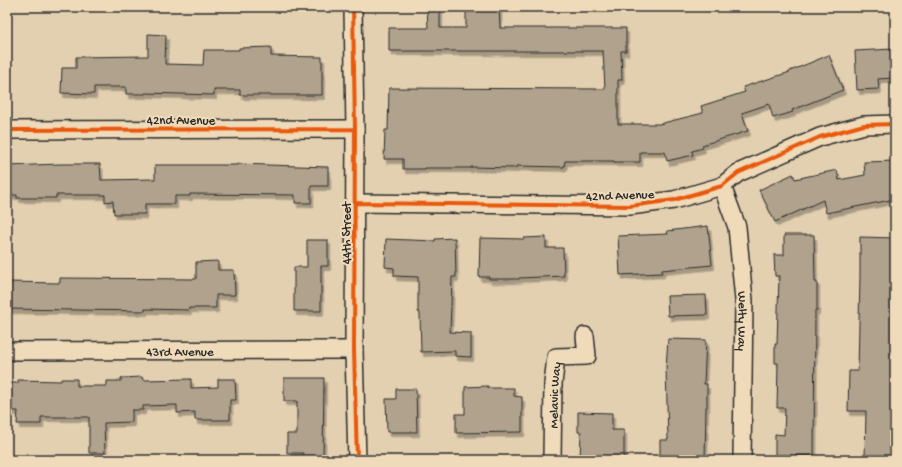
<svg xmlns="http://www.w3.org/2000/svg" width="902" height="467" viewBox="0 0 902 467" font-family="'Gochi Hand',sans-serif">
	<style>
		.building { fill: #b0a28c; stroke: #2b2b2b; filter: url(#shadow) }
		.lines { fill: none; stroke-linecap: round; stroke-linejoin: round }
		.minor-casing { stroke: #2b2b2b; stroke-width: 20 }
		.minor { stroke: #efdbb9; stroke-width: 17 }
		.cycleway-casing { stroke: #efdbb9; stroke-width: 6 }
		.cycleway { stroke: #e8590c; stroke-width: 4 }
		.labels { text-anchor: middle; stroke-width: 4; stroke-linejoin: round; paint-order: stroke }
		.street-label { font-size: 13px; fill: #2b2b2b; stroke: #efdbb9 }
	</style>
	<defs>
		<filter id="shadow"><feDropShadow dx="2.5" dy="4.5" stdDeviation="0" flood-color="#0004"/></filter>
	</defs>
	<rect width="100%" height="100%" fill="#e3d0b1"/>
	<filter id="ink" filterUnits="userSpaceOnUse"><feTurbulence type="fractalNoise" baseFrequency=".025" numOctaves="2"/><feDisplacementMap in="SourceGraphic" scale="8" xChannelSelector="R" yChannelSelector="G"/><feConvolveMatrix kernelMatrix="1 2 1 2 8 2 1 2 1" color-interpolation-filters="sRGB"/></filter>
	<g filter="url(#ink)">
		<!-- building -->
		<path class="building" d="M 427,7 L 440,7 L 440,28 L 466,28 L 466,7 L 499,7 L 500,28 L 626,28 L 626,51 L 621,51 L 622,80 L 618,80 L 618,124 L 659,124 L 703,113 L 701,106 L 745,92 L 743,87 L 790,72 L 790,71 L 829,55 L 843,90 L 792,110 L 793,112 L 773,118 L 769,104 L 742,113 L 748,131 L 702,145 L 703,148 L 692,151 L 693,155 L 667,161 L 665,152 L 640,152 L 640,162 L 614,162 L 614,161 L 565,161 L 564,167 L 516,166 L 516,168 L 471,167 L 471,168 L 425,168 L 425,169 L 403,169 L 403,159 L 384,159 L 385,130 L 388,130 L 389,88 L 605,89 L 603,51 L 389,51 L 389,28 L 428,28 Z
			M 148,34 L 166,35 L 165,64 L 203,65 L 204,50 L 239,50 L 239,48 L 271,47 L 271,56 L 322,57 L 322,95 L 240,95 L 240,90 L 214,90 L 214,95 L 145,93 L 145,94 L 126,94 L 126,87 L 94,87 L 94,94 L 61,93 L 62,68 L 76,68 L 76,57 L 148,56 Z
			M 893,49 L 894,78 L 878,79 L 879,89 L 857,90 L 855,51 Z
			M 895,161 L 895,199 L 826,213 L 823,200 L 775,222 L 759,190 L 793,174 L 795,179 L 837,170 L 839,180 L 865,175 L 864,162 Z
			M 60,164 L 100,164 L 101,180 L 155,179 L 155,165 L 238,165 L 238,164 L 328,167 L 328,186 L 311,186 L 311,203 L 295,203 L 295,195 L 190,194 L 190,196 L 175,196 L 175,204 L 145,204 L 145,214 L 114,214 L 113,201 L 105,202 L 105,195 L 56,195 L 56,198 L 17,198 L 17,195 L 7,195 L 7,166 Z
			M 708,226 L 712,265 L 662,270 L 662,273 L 620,275 L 618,236 L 668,234 L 667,231 Z
			M 784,235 L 814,235 L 815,282 L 817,282 L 817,310 L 815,310 L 814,456 L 775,455 L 775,434 L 784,435 L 785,408 L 777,408 L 778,363 L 775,363 L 775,344 L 777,344 L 779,276 L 775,276 L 774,255 L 784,255 Z
			M 546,237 L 546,248 L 563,248 L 564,276 L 519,278 L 519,279 L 489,279 L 489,277 L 479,277 L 480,238 L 524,239 L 524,238 Z
			M 860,237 L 895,238 L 895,458 L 865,457 L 866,411 L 848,411 L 849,371 L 858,371 L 860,276 Z
			M 455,238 L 456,277 L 452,277 L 450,332 L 471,333 L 471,357 L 455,356 L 455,351 L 421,352 L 420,313 L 418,312 L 418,277 L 394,276 L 394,268 L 385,267 L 386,239 L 435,241 L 435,239 Z
			M 307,240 L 328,240 L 328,266 L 321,266 L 321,311 L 294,311 L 294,267 L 307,267 Z
			M 218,261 L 218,270 L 234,270 L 235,295 L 216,295 L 216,308 L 189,308 L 189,310 L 145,309 L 145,311 L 7,309 L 7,282 L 60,283 L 60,278 L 196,279 L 196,262 Z
			M 706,295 L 707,315 L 668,316 L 667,296 Z
			M 668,339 L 706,340 L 704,384 L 707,384 L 707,407 L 706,407 L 705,460 L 660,460 L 660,440 L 668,440 L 666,367 Z
			M 142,377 L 143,380 L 191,379 L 191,388 L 218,387 L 218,379 L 235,379 L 236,400 L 230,400 L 230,420 L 195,420 L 195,412 L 177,413 L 177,405 L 143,406 L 143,410 L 132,410 L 132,422 L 104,423 L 105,453 L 89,453 L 89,417 L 41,417 L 41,424 L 17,424 L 18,411 L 7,411 L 7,383 L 18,383 L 18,380 L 61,381 L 61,379 L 77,379 L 77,386 L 107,386 L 107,381 L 121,381 L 121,378 Z
			M 284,378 L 324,378 L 323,460 L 303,460 L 303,453 L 287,453 L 287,434 L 297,434 L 297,401 L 284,401 Z
			M 488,386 L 488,388 L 514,388 L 514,396 L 522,397 L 522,432 L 456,433 L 456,414 L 465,414 L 465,387 Z
			M 396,389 L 416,389 L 417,432 L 387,432 L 386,399 L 396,399 Z
			M 578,412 L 612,413 L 612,430 L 624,430 L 624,460 L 580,460 L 581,432 L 578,432 Z"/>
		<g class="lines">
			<defs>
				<g id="minor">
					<path d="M 353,7 L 355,129 L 354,350 L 357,460"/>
					<path d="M 7,130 L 355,129"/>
					<path id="s1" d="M 722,186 L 737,227 L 744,300 L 742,460"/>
					<path d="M 355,203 L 630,206 L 674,200 L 722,186 L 738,173 L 820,137 L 864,125 L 895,124"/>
					<path id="s2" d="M 7,351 L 354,350"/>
					<path id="s3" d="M 552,460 L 553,384 L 556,357 L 587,356 L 585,336"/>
				</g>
			</defs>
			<!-- minor casing -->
			<use href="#minor" class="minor-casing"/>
			<!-- minor -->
			<use href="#minor" class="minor"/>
			<defs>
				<path id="cycleway" d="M 353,7 L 355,129 L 354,350 L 357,460
					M 7,130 L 355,129
					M 355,203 L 630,206 L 674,200 L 722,186 L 738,173 L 820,137 L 864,125 L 895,124"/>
			</defs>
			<!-- cycleway casing -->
			<use href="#cycleway" class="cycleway-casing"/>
			<!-- cycleway -->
			<use href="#cycleway" class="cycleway"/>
		</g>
	</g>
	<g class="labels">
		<!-- street labels -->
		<g class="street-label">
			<text x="181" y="124">42nd Avenue</text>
			<text transform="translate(620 194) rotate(-2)" y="5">42nd Avenue</text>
			<text transform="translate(345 233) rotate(-90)" y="5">44th Street</text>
			<text dy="5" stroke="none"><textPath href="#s1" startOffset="138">Welty Way</textPath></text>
			<text dy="5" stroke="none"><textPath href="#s2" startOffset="173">43rd Avenue</textPath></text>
			<text dy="5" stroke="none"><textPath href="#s3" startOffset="65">Melavic Way</textPath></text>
		</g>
	</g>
	<!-- margin -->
	<rect width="902" height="467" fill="none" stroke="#efdbb9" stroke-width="24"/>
	<rect x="12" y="12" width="878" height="443" fill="none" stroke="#2b2b2b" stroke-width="1.5" filter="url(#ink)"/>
</svg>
